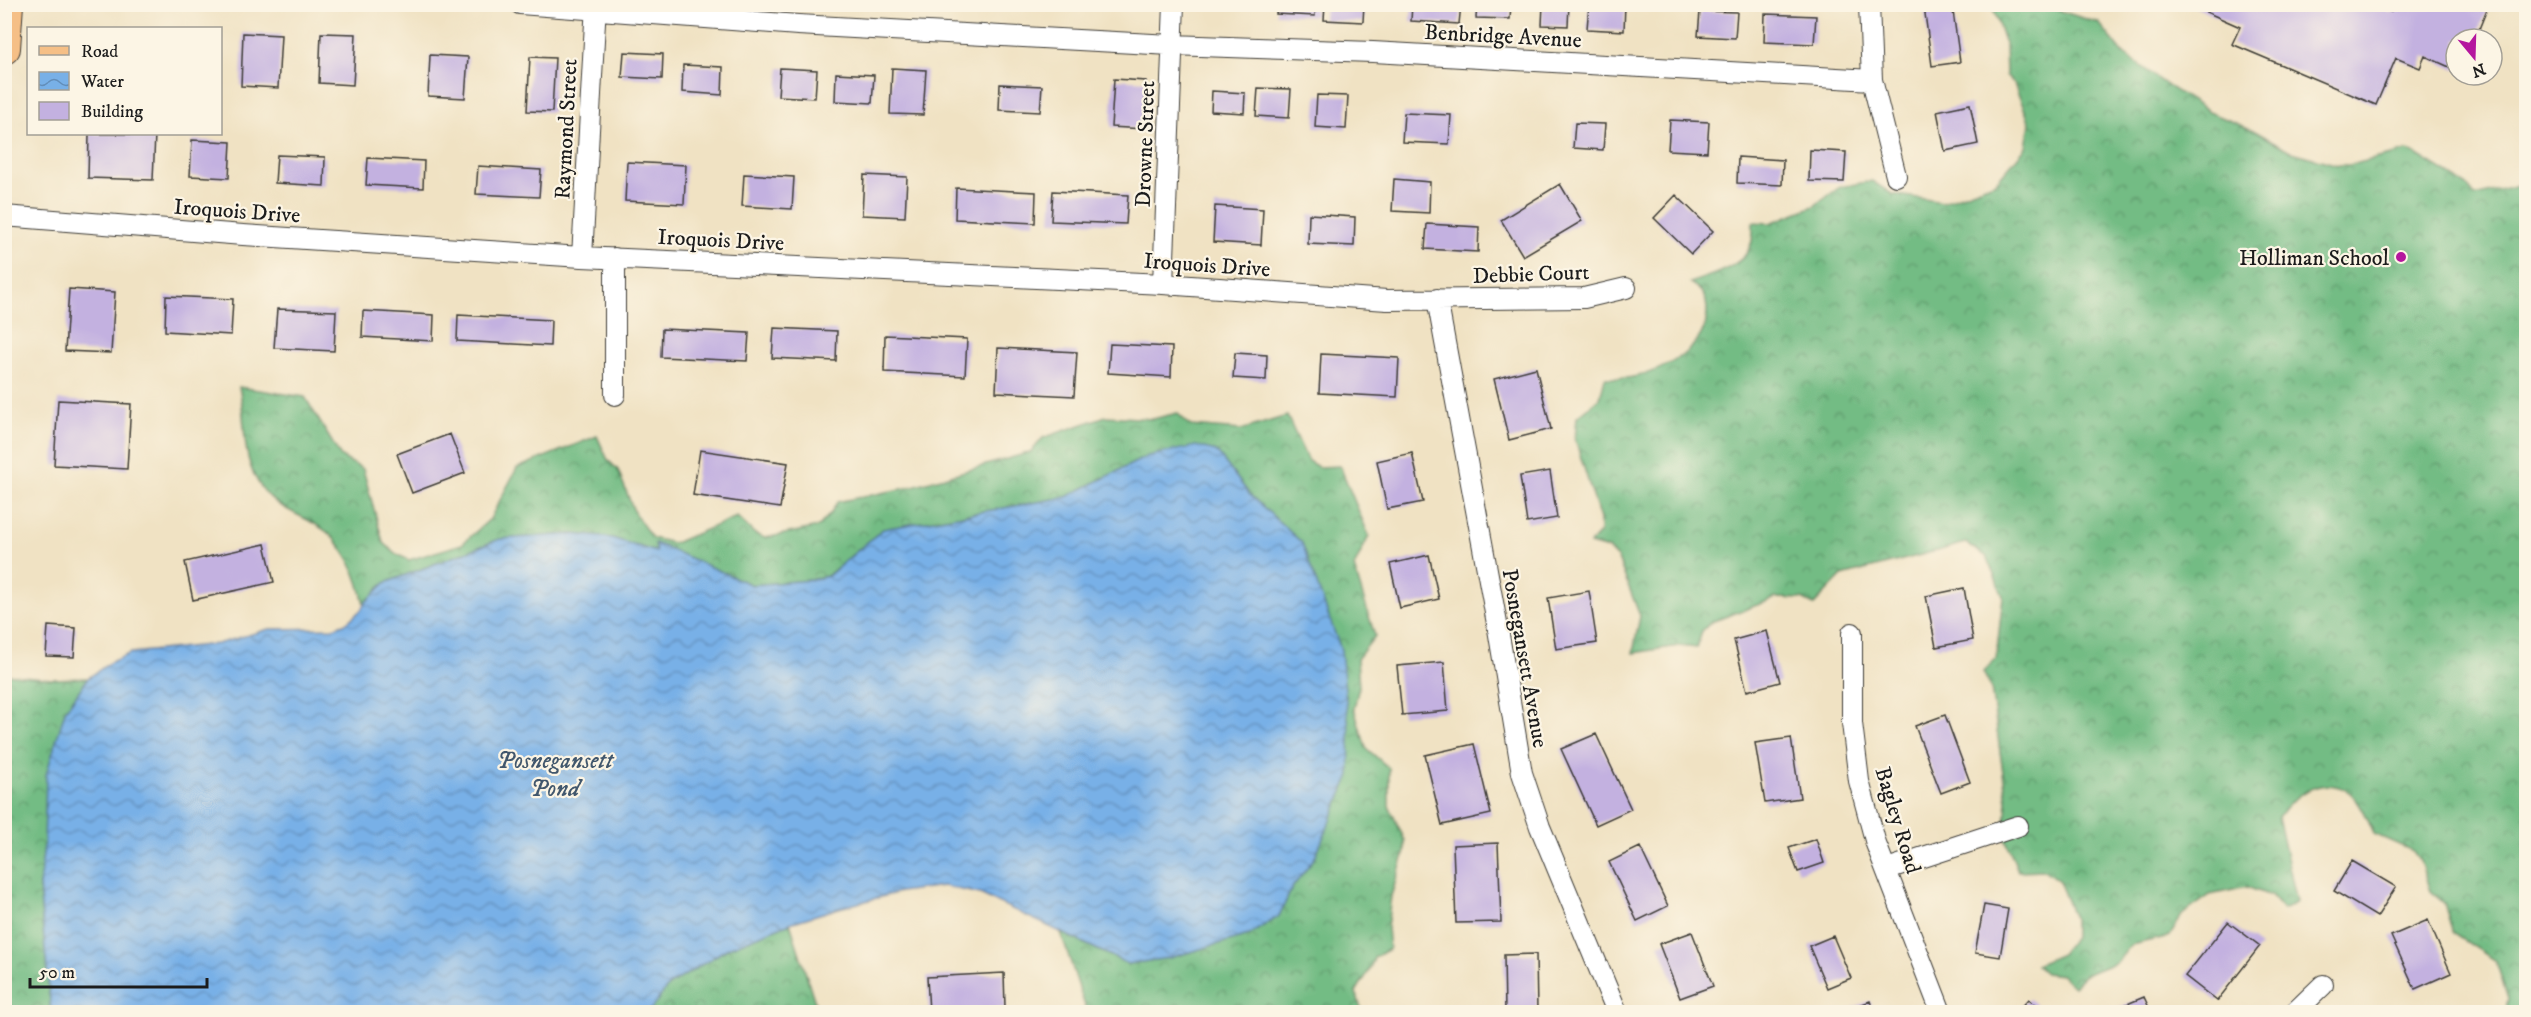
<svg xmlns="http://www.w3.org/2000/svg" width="2531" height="1017" viewBox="0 0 2531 1017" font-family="'IM FELL DW Pica',serif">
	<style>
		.forest { fill: url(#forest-crowns); stroke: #486c50; stroke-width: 1.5 }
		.water { fill: url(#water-waves); stroke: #4a6682; stroke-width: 1.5 }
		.building { fill: #c3b1e0 }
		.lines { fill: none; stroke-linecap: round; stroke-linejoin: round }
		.street-casing { stroke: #3c3a35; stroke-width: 22 }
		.primary-casing { stroke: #3c3a35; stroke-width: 34 }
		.street { stroke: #fff; stroke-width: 20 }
		.primary { stroke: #f5bf86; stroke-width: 32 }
		.poi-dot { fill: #b5179e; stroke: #fcf5e5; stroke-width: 2 }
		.labels { text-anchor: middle; stroke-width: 4.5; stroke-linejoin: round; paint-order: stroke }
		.street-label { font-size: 22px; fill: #1c1c1c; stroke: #fcf5e5 }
		.poi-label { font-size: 22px; fill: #1c1c1c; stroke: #fcf5e5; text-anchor: end }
		.water-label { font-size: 24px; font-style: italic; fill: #41576d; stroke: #fcf5e5 }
	</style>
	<defs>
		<pattern id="forest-crowns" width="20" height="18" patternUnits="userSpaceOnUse" patternTransform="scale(1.5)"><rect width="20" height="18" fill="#73bc84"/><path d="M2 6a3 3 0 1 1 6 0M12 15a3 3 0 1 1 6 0" fill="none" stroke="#5e986b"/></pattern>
		<pattern id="water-waves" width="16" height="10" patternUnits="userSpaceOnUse" patternTransform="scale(1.5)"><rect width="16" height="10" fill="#78b0e7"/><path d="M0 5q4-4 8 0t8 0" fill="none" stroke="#628eba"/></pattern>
	</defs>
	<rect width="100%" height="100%" fill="#fcf5e5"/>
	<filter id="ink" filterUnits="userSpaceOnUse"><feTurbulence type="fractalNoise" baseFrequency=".0167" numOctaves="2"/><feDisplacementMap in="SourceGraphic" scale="12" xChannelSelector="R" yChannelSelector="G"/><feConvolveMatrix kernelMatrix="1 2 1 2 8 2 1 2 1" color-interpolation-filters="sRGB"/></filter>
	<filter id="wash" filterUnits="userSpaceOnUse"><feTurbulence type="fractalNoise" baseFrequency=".008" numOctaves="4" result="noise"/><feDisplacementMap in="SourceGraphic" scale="24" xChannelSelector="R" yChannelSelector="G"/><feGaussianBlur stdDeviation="1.35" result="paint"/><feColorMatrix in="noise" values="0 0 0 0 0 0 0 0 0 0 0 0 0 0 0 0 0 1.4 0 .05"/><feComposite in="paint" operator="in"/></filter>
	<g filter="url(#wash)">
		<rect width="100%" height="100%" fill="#f0e2c3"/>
		<!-- forest -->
		<path class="forest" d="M 1992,5 L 2041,5 L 2099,23 L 2124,54 L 2171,88 L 2209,112 L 2253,130 L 2292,152 L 2338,165 L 2350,165 L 2407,151 L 2414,153 L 2466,185 L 2475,196 L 2526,183 L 2526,1012 L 2506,1012 L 2508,999 L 2496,961 L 2453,933 L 2444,903 L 2430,891 L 2420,861 L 2413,851 L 2374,834 C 2369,822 2357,795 2346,790 C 2320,776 2292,796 2278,817 L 2297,902 L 2283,910 L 2271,896 L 2247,887 L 2210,895 L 2182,915 L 2170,936 L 2131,945 L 2117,962 L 2085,975 L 2073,986 L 2061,975 L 2045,973 L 2036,965 L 2061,954 L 2074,937 L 2074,918 L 2059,881 L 2044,870 L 2018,871 L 2004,835 L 2007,801 L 1991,688 L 1983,672 L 1996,659 L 2003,596 L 1986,556 L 1966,543 L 1842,576 L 1814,605 L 1802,599 L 1776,598 L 1711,622 L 1702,631 L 1697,648 L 1679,646 L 1633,653 L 1640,616 L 1618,559 L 1608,549 L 1590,544 L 1600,532 L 1600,519 L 1575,439 L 1577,417 L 1600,398 L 1605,378 C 1614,378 1625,379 1633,377 C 1664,371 1707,348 1707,312 C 1707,296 1703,291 1690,283 C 1710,275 1747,267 1752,241 C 1753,235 1753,228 1753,222 L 1770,223 L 1814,206 L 1840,187 L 1872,181 L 1892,194 L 1943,202 L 1996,182 L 2026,147 L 2030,123 L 2014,84 L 2006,75 L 2005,44 Z
			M 239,387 L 305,397 L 341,457 L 363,469 L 383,542 L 396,554 L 409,560 L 462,544 L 490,519 L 517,468 L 597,436 L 608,460 L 618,470 L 635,514 L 652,538 L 674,543 L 737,517 L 755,534 L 765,538 L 818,527 L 831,513 L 837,502 L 906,488 L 1031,452 L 1043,438 L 1106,416 L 1153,419 L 1177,413 L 1191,426 L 1241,430 L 1287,416 L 1308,461 L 1318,467 L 1340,466 L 1369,536 L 1354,567 L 1375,636 L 1357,659 L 1359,687 L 1354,708 L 1366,748 L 1389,768 L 1389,806 L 1405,841 L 1405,852 L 1391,896 L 1387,928 L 1389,949 L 1374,958 C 1370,973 1363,979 1356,992 L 1362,1012 L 1084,1012 L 1085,1006 L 1061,933 L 1128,964 L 1169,958 L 1249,935 L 1279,916 L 1292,888 L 1315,857 L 1302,543 L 1250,495 L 1216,451 L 1148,456 L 1066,497 L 883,529 L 827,576 L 810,580 L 752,585 L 655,543 L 657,552 L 612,538 L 573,534 L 500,539 L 385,583 L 364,604 C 358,577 349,551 327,532 C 300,511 273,512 255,477 C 241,450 246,415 239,387 Z
			M 4,674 L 52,679 L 88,678 L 65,711 L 39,886 L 51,1012 L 5,1012 Z
			M 790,923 L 818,1012 L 649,1012 L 650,1008 L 668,986 L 728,948 Z"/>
		<!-- water -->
		<path class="water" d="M 1196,446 L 1216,451 L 1250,495 L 1302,543 L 1341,650 L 1349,730 L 1350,775 L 1315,857 L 1292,888 L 1279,916 L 1249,935 L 1169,958 L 1128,964 L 980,894 L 943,886 L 900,892 L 839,908 L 790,923 L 728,948 L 668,986 L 649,1012 L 51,1012 L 39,886 L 44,845 L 46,775 L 65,711 L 88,678 L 111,662 L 131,653 L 217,644 L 269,629 L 333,628 L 346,623 L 361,610 L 364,604 L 385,583 L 500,539 L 573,534 L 612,538 L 656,552 L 655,543 L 752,585 L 810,580 L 828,576 L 883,529 L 1066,497 L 1148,456 Z"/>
		<g id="blocks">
			<!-- building -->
			<path class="building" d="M 1277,4 L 1316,4 L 1315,16 L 1276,14 Z
				M 1325,4 L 1364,4 L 1363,22 L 1324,20 Z
				M 1412,4 L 1461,4 L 1459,24 L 1411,21 Z
				M 1477,4 L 1511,4 L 1510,19 L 1476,18 Z
				M 1543,4 L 1569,4 L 1568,26 L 1542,25 Z
				M 1589,4 L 1625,4 L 1624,31 L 1587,29 Z
				M 1936,4 L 1952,4 L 1960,62 L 1932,66 L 1924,6 Z
				M 2188,4 L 2373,4 L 2391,12 L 2394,4 L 2489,4 L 2475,39 L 2456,39 L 2456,70 L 2425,56 L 2420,68 L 2396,58 L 2376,105 L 2232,44 L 2240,27 Z
				M 1700,11 L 1737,12 L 1735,38 L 1698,36 Z
				M 1765,14 L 1816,16 L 1814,44 L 1764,42 Z
				M 243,33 L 281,35 L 278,88 L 241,86 Z
				M 321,33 L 356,34 L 353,85 L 319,83 Z
				M 624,52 L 663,54 L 662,79 L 622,77 Z
				M 430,55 L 468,57 L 465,98 L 428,96 Z
				M 530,57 L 555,58 L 552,112 L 527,111 Z
				M 683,65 L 723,67 L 722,95 L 682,92 Z
				M 780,68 L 817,70 L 815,98 L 778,96 Z
				M 892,68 L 926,70 L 923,115 L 890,114 Z
				M 836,73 L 874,75 L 872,103 L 835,101 Z
				M 1114,79 L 1146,81 L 1144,129 L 1111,127 Z
				M 1000,84 L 1042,86 L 1040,112 L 999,110 Z
				M 1258,88 L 1291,89 L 1289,118 L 1256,116 Z
				M 1212,91 L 1245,93 L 1244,113 L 1211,111 Z
				M 1317,95 L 1348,96 L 1346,129 L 1315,127 Z
				M 1970,104 L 1978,144 L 1945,151 L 1937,111 Z
				M 1404,113 L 1451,115 L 1449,144 L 1402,142 Z
				M 1670,120 L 1709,122 L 1707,152 L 1668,150 Z
				M 1575,123 L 1605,124 L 1603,150 L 1573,148 Z
				M 89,134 L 155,134 L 153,180 L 88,178 Z
				M 192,140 L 231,142 L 229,178 L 190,176 Z
				M 1810,150 L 1846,152 L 1844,182 L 1809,181 Z
				M 277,155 L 325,157 L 324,186 L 275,183 Z
				M 1738,157 L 1783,160 L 1782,185 L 1737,183 Z
				M 368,158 L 424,161 L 423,188 L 366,185 Z
				M 627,162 L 686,165 L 684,204 L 625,201 Z
				M 478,166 L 541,170 L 539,197 L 476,194 Z
				M 744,174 L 794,177 L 792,209 L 742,206 Z
				M 864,175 L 907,177 L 905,217 L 862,215 Z
				M 1394,179 L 1430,182 L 1429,213 L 1392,211 Z
				M 1560,184 L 1582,221 L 1523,256 L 1501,220 Z
				M 956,188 L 1036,192 L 1035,223 L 955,219 Z
				M 1053,191 L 1128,195 L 1126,224 L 1051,221 Z
				M 1676,195 L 1713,231 L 1691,254 L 1654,218 Z
				M 1215,206 L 1263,209 L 1261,245 L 1213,242 Z
				M 1309,214 L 1355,217 L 1354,246 L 1308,244 Z
				M 1427,224 L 1479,227 L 1478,252 L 1425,249 Z
				M 69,289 L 115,292 L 111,353 L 65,351 Z
				M 166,296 L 233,299 L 231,335 L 165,331 Z
				M 277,309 L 336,311 L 334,351 L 274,348 Z
				M 363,311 L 434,315 L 433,341 L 362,337 Z
				M 458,315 L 551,320 L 550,346 L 457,341 Z
				M 774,328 L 837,331 L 836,361 L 772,358 Z
				M 662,329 L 749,333 L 747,361 L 661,357 Z
				M 885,335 L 967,339 L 965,376 L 884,372 Z
				M 1110,344 L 1172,347 L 1171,377 L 1108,373 Z
				M 998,348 L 1077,352 L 1074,396 L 996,392 Z
				M 1235,353 L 1267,355 L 1266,380 L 1233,378 Z
				M 1321,354 L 1399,358 L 1397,397 L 1319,393 Z
				M 1536,368 L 1551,429 L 1509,440 L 1494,379 Z
				M 58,400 L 131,404 L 127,469 L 54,465 Z
				M 450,434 L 465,473 L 412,493 L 397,454 Z
				M 700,450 L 788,463 L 780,508 L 693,495 Z
				M 1412,453 L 1423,502 L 1387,509 L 1377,461 Z
				M 1550,471 L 1557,518 L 1527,523 L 1520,476 Z
				M 265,544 L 274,582 L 193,600 L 185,562 Z
				M 1429,555 L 1439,599 L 1400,608 L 1390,564 Z
				M 1964,588 L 1973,640 L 1936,647 L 1926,596 Z
				M 1589,591 L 1597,643 L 1556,649 L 1548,598 Z
				M 48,626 L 76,628 L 74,657 L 46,656 Z
				M 1767,631 L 1780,682 L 1747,691 L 1734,640 Z
				M 1444,662 L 1448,711 L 1402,715 L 1397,666 Z
				M 1945,715 L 1970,782 L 1941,793 L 1915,726 Z
				M 1596,734 L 1631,809 L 1596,825 L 1561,749 Z
				M 1791,738 L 1800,798 L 1765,803 L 1755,743 Z
				M 1474,744 L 1491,814 L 1442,825 L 1425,755 Z
				M 1816,839 L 1824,863 L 1798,872 L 1789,848 Z
				M 1498,843 L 1501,922 L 1456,923 L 1453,845 Z
				M 1640,847 L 1668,906 L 1637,921 L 1609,862 Z
				M 2352,861 L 2396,887 L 2377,917 L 2334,891 Z
				M 1984,905 L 2008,909 L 2000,957 L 1975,953 Z
				M 2428,920 L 2451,973 L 2415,989 L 2391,936 Z
				M 2228,922 L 2260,946 L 2217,1001 L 2185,976 Z
				M 1692,932 L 1713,986 L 1680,998 L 1659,944 Z
				M 1833,936 L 1851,978 L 1827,988 L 1809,946 Z
				M 1536,954 L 1537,1012 L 1505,1012 L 1504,955 Z
				M 1004,973 L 1005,1008 L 929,1012 L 927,977 Z
				M 2144,997 L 2151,1012 L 2108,1012 Z
				M 2029,999 L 2044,1012 L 2017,1012 Z
				M 1870,1001 L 1874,1012 L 1842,1012 Z"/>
		</g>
	</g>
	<g filter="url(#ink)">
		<use href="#blocks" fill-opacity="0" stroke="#3c3a35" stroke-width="1.5"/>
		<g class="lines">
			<defs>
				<path id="street" d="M 520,4 L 798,25 L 1171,45 L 1373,52 L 1872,80
					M 1869,4 L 1872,80 L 1896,176
					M 4,216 L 243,235 L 582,257 L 1163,284 L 1387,300 L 1584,298 L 1626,288
					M 582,257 L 596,4
					M 1163,284 L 1174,4
					M 1437,299 L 1498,629 L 1522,773 L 1540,827 L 1617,1012
					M 615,395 L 615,258
					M 1852,633 L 1852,723 L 1859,781 L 1876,844 L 1941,1012
					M 1887,869 L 2018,826
					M 2295,1012 L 2323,985"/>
				<path id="primary" d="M 4,48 L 7,4"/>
			</defs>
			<!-- street casing -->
			<use href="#street" class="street-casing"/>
			<!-- primary casing -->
			<use href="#primary" class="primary-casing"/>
			<!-- street -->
			<use href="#street" class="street"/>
			<!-- primary -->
			<use href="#primary" class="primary"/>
		</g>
	</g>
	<!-- markers -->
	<circle class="poi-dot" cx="2401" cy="257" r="6"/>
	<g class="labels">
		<!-- street labels -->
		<g class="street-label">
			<text transform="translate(1503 35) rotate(3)" y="8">Benbridge Avenue</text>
			<text transform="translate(565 129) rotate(-87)" y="8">Raymond Street</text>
			<text transform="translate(1144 144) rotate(-88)" y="8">Drowne Street</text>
			<text transform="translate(237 210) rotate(4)" y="8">Iroquois Drive</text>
			<text transform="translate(721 239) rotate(3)" y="8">Iroquois Drive</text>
			<text transform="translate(1207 264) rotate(4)" y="8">Iroquois Drive</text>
			<text transform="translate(1531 273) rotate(-2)" y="8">Debbie Court</text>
			<text transform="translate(1526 658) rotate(80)" y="8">Posnegansett Avenue</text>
			<text transform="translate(1899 820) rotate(73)" y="8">Bagley Road</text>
		</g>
		<!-- poi labels -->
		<g class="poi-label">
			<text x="2389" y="265">Holliman School</text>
		</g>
		<!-- water labels -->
		<g class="water-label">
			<text x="555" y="768">Posnegansett<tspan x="555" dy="28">Pond</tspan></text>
		</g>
	</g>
	<!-- margin -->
	<rect width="2531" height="1017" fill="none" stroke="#fcf5e5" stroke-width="24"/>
	<!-- legend -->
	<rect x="27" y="27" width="195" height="108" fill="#fcf5e5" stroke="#a29e95" stroke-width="1.5"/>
	<rect x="39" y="46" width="30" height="9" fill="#f5bf86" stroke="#a29e95" stroke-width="1.5"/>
	<text x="81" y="57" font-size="18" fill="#1c1c1c">Road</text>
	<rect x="39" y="72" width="30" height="18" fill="url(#water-waves)" stroke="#a29e95" stroke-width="1.5"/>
	<text x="81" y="87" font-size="18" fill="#1c1c1c">Water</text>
	<rect x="39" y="102" width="30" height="18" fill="#c3b1e0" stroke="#a29e95" stroke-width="1.5"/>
	<text x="81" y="117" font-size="18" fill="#1c1c1c">Building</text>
	<!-- north arrow -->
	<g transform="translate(2474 57) rotate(161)"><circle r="28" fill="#fcf5e5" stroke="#a29e95" stroke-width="1.5"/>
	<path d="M0-4.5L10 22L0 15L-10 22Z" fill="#b5179e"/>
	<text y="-9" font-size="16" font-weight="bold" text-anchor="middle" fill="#1c1c1c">N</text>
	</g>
	<!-- scale -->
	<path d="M30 978v9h177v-9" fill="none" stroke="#1c1c1c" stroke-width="3"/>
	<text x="39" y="978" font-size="18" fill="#1c1c1c" stroke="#fcf5e5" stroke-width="4.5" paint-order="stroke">50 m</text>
</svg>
